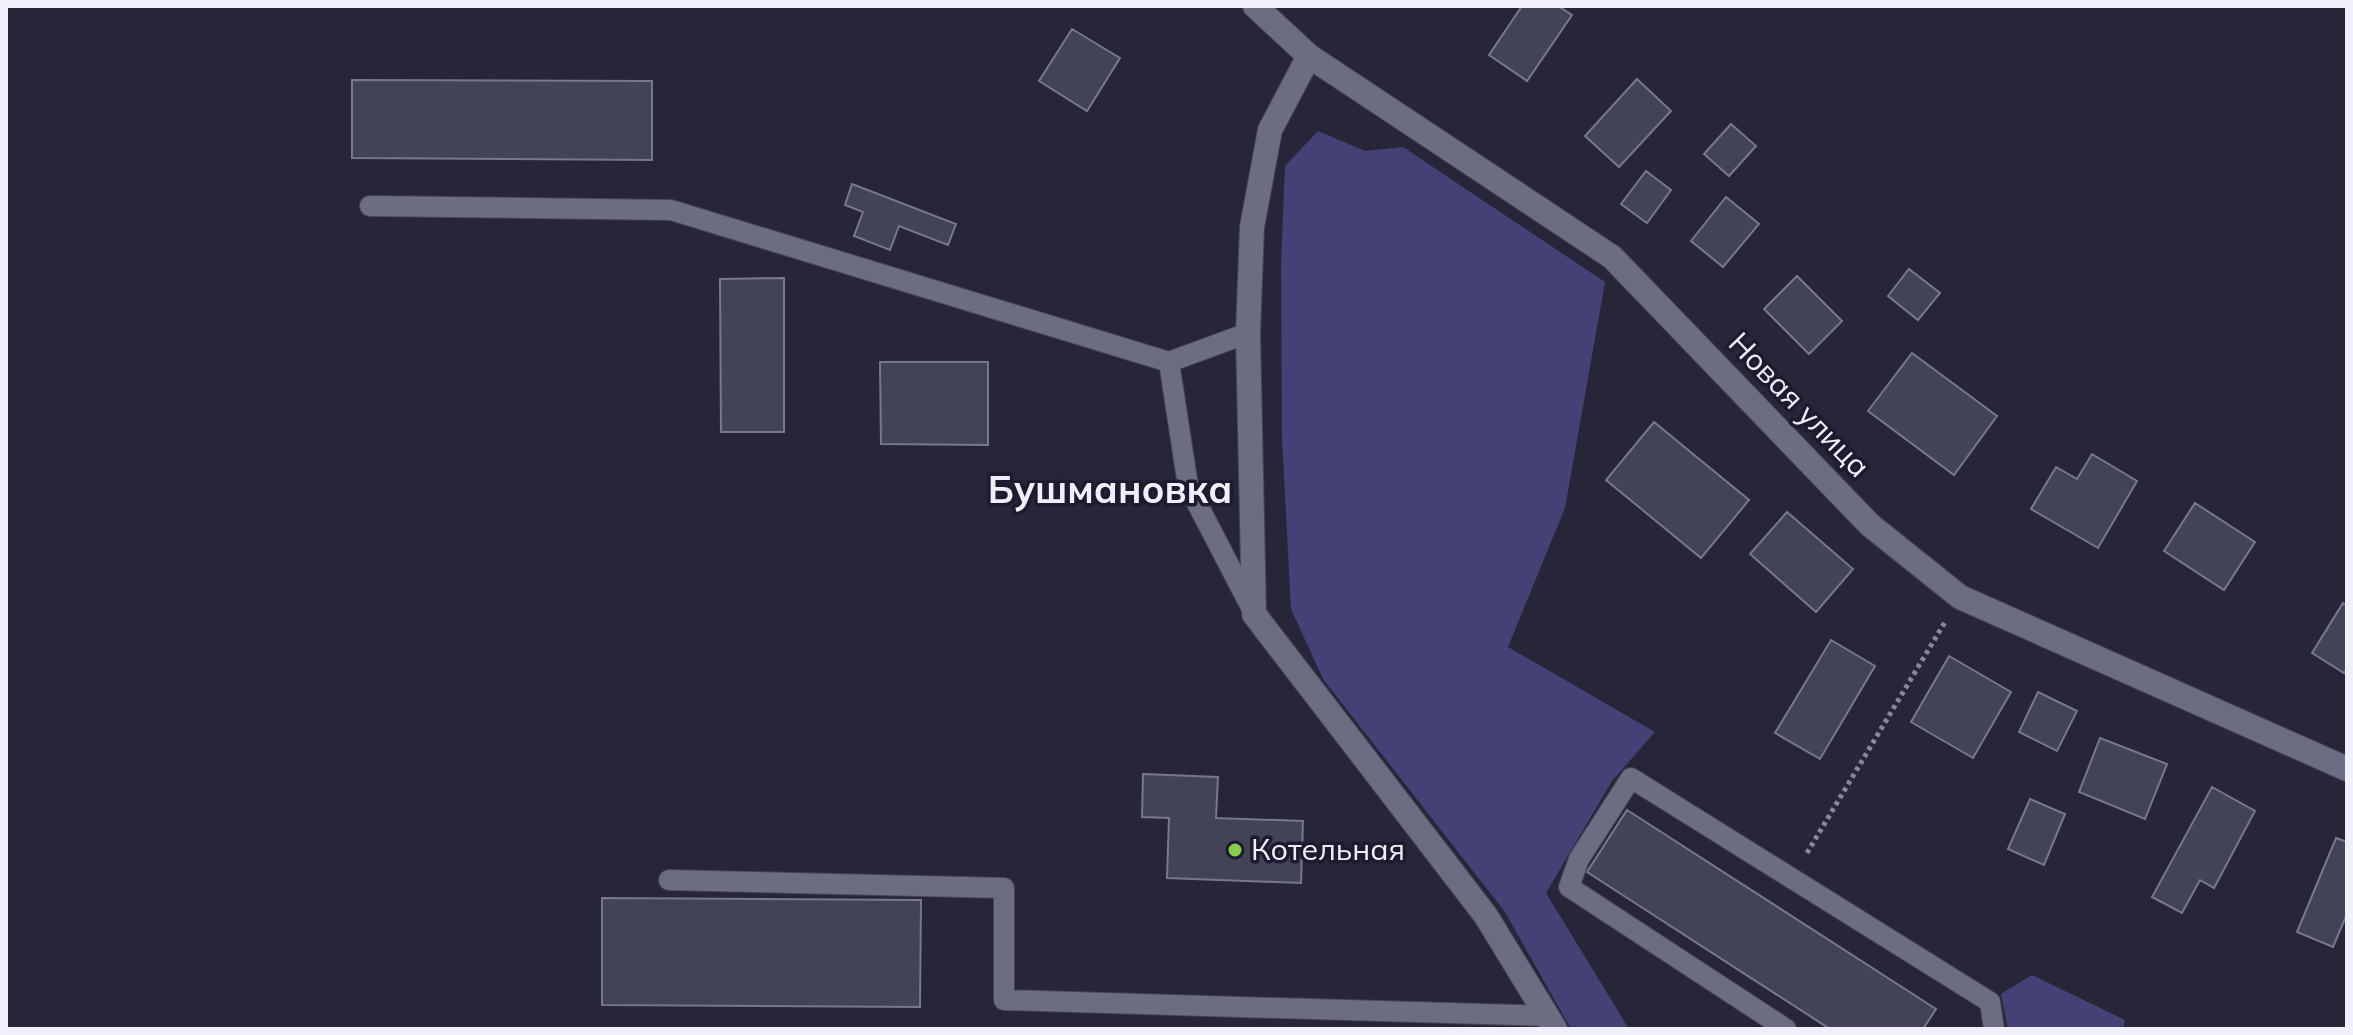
<svg xmlns="http://www.w3.org/2000/svg" width="2353" height="1035" viewBox="0 0 2353 1035" font-family="Mulish,sans-serif">
	<style>
		.green { fill: #444176 }
		.building { fill: #434357; stroke: #77788d; stroke-width: 2 }
		.lines { fill: none; stroke-linecap: round; stroke-linejoin: round }
		.lane-casing { stroke: #454554; stroke-width: 22 }
		.street-casing { stroke: #454554; stroke-width: 26 }
		.path { stroke: #888898; stroke-width: 5; stroke-dasharray: 4 4; stroke-linecap: butt }
		.lane { stroke: #6c6c82; stroke-width: 20 }
		.street { stroke: #6c6c82; stroke-width: 24 }
		.poi-dot { fill: #85cf4d; stroke: #1d1c2e; stroke-width: 3 }
		.labels { text-anchor: middle; stroke-width: 7; stroke-linejoin: round; paint-order: stroke }
		.street-label { font-size: 30px; fill: #f0f0fd; stroke: #1d1c2e }
		.poi-label { font-size: 30px; fill: #f0f0fd; stroke: #1d1c2e; text-anchor: start }
		.district-label { font-size: 38px; font-weight: bold; fill: #f0f0fd; stroke: #1d1c2e }
	</style>
	<rect width="100%" height="100%" fill="#262638"/>
	<!-- green -->
	<path class="green" d="M 1318,131 L 1365,151 L 1403,147 L 1605,282 L 1565,508 L 1508,647 L 1655,732 L 1612,781 L 1546,893 L 1629,1029 L 1571,1029 L 1505,912 L 1323,679 L 1291,609 L 1282,438 L 1281,263 L 1285,166 Z
		M 2032,975 L 2125,1020 L 2123,1029 L 2008,1029 L 2001,994 Z"/>
	<!-- building -->
	<path class="building" d="M 1522,6 L 1558,6 L 1572,15 L 1527,81 L 1489,55 Z
		M 1072,29 L 1120,58 L 1087,111 L 1039,81 Z
		M 1637,79 L 1671,111 L 1619,167 L 1585,136 Z
		M 352,80 L 652,81 L 652,160 L 352,158 Z
		M 1731,124 L 1756,146 L 1729,176 L 1704,154 Z
		M 1646,171 L 1671,190 L 1647,223 L 1621,204 Z
		M 852,184 L 956,224 L 948,245 L 899,226 L 890,250 L 854,236 L 863,212 L 845,205 Z
		M 1726,197 L 1759,224 L 1723,267 L 1691,241 Z
		M 1909,269 L 1940,293 L 1918,320 L 1888,296 Z
		M 1797,276 L 1842,321 L 1809,354 L 1764,309 Z
		M 784,278 L 784,432 L 721,432 L 720,279 Z
		M 1912,353 L 1997,416 L 1954,475 L 1868,411 Z
		M 880,362 L 988,362 L 988,445 L 881,444 Z
		M 1654,422 L 1749,500 L 1701,558 L 1606,480 Z
		M 2092,454 L 2137,481 L 2098,548 L 2031,509 L 2056,467 L 2077,479 Z
		M 2195,503 L 2255,542 L 2224,590 L 2164,551 Z
		M 1787,512 L 1853,569 L 1816,612 L 1750,554 Z
		M 2343,603 L 2347,606 L 2347,668 L 2344,673 L 2312,653 Z
		M 1831,640 L 1875,666 L 1820,759 L 1775,733 Z
		M 1949,656 L 2011,692 L 1973,758 L 1911,722 Z
		M 2038,692 L 2077,711 L 2057,751 L 2019,732 Z
		M 2100,738 L 2167,764 L 2145,819 L 2079,792 Z
		M 1143,774 L 1218,777 L 1216,818 L 1303,821 L 1301,883 L 1167,878 L 1169,818 L 1142,817 Z
		M 2212,787 L 2255,811 L 2214,888 L 2200,880 L 2182,913 L 2152,897 Z
		M 2030,799 L 2065,814 L 2044,865 L 2008,849 Z
		M 1627,810 L 1936,1009 L 1923,1029 L 1830,1029 L 1587,872 Z
		M 2336,838 L 2347,842 L 2347,914 L 2333,947 L 2297,932 Z
		M 602,898 L 921,900 L 920,1007 L 602,1005 Z"/>
	<g class="lines">
		<defs>
			<path id="lane" d="M 370,206 L 671,210 L 1169,362 L 1248,333
				M 1169,362 L 1188,486 L 1253,611
				M 669,880 L 1004,888 L 1004,1000 L 1548,1016
				M 1786,1029 L 1569,887 L 1579,859 L 1631,778 L 1990,1002 L 1994,1029"/>
			<path id="street" d="M 1255,6 L 1309,56 L 1612,257 L 1870,525 L 1960,597 L 2347,769
				M 1309,56 L 1270,130 L 1252,227 L 1248,333 L 1254,614 L 1486,916 L 1555,1029"/>
		</defs>
		<!-- lane casing -->
		<use href="#lane" class="lane-casing"/>
		<!-- street casing -->
		<use href="#street" class="street-casing"/>
		<!-- path -->
		<path class="path" d="M 1807,853 L 1945,622"/>
		<!-- lane -->
		<use href="#lane" class="lane"/>
		<!-- street -->
		<use href="#street" class="street"/>
	</g>
	<!-- markers -->
	<circle class="poi-dot" cx="1235" cy="850" r="8"/>
	<g class="labels">
		<!-- street labels -->
		<g class="street-label">
			<text transform="translate(1799 405) rotate(46)" y="10">Новая улица</text>
		</g>
		<!-- poi labels -->
		<g class="poi-label">
			<text x="1251" y="860">Котельная</text>
		</g>
		<!-- district labels -->
		<g class="district-label">
			<text x="1110" y="503">Бушмановка</text>
		</g>
	</g>
	<!-- border -->
	<rect width="2353" height="1035" fill="none" stroke="#f0f0fd" stroke-width="16"/>
</svg>
